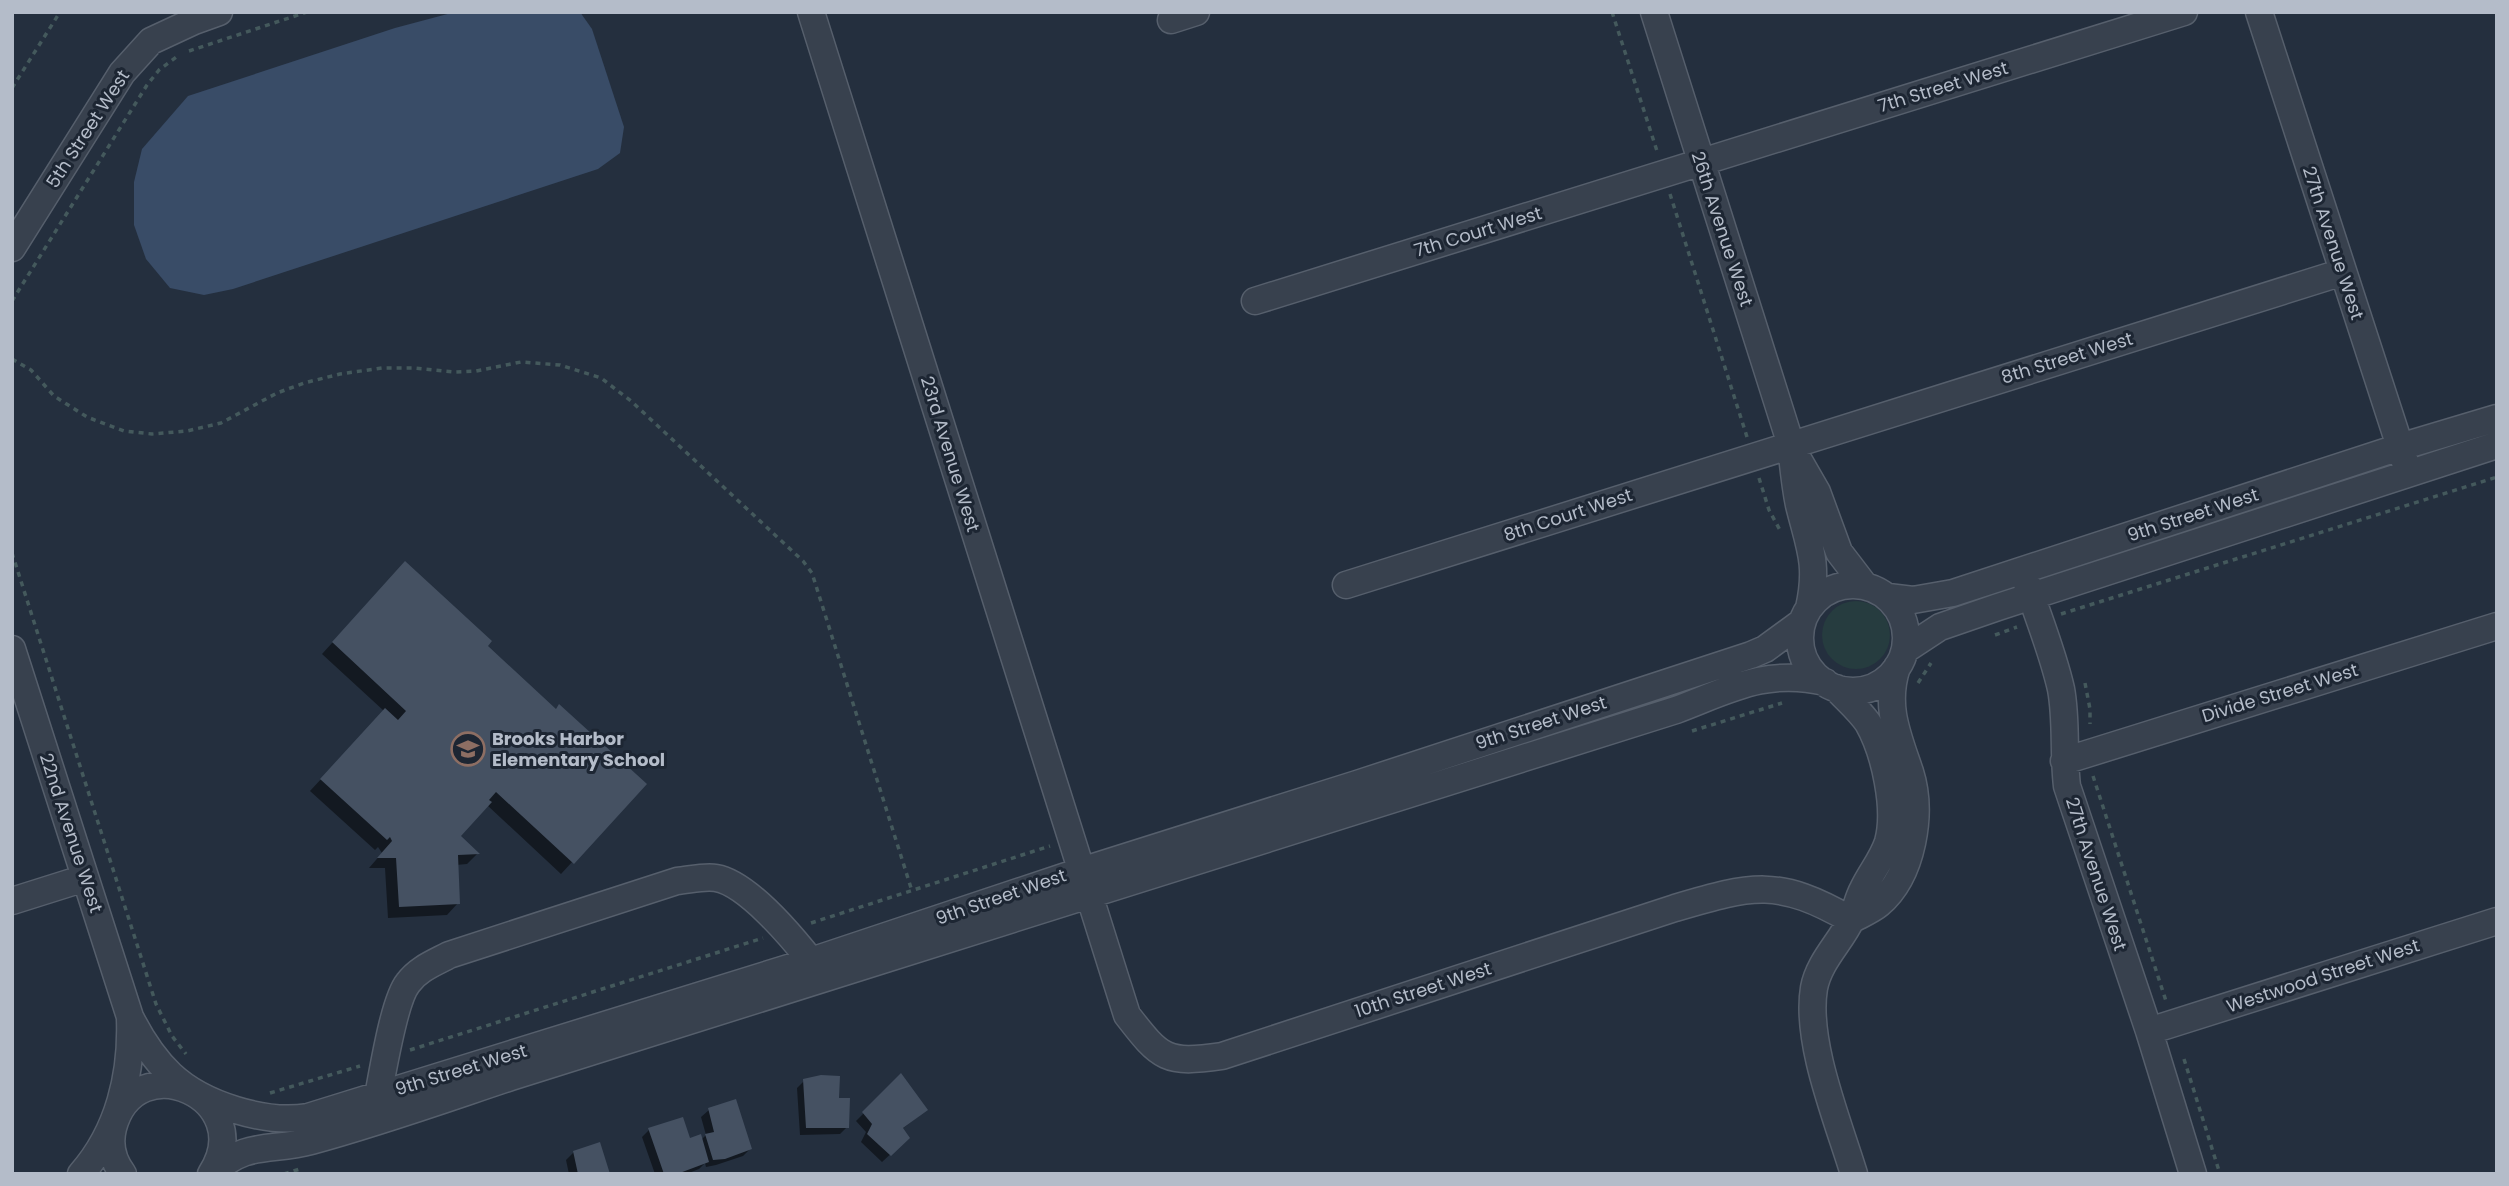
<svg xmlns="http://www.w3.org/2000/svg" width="2509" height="1186" viewBox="0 0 2509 1186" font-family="Poppins,sans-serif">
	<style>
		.green { fill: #263c3f }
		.water { fill: #394c67 }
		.shadow { fill: #0007 }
		.building { fill: #455162 }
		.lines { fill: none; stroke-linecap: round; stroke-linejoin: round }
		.minor-casing { stroke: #565f6c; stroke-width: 29 }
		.path { stroke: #44595c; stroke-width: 3.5; stroke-dasharray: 5 5; stroke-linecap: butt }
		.minor { stroke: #38414e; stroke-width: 26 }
		.labels { text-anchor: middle; stroke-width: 6; stroke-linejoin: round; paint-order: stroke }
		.street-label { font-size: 18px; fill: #b4bcc9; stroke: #1d2633 }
		.poi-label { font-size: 18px; font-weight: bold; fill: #b4bcc9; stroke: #1d2633; text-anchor: start }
	</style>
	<rect width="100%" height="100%" fill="#242f3e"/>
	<!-- green -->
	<path class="green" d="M1822 635a34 34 0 1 1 68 0a34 34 0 1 1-68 0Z"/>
	<!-- water -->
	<path class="water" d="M 455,12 L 580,12 L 592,29 L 624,127 L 620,153 L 598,169 L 233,289 L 204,295 L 170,288 L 146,259 L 134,225 L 134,182 L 142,149 L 188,96 L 395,28 Z"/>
	<!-- shadow -->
	<path class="shadow" d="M 394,575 L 485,646 L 555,711 L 644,784 L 561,874 L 487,805 L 459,836 L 477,854 L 467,864 L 456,865 L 458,903 L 447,915 L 388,918 L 385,868 L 369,868 L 382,853 L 378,847 L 375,850 L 310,791 L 384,711 L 322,654 Z
		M 901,1076 L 919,1116 L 902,1129 L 908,1138 L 882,1162 L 861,1142 L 866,1132 L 856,1121 Z
		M 804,1081 L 837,1099 L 847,1127 L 840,1134 L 800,1135 L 797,1088 Z
		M 709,1110 L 750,1149 L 743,1156 L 716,1165 L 706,1167 L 705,1163 L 699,1169 L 686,1174 L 655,1174 L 642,1137 L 649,1130 L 689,1140 L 701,1140 L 706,1135 L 701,1117 Z
		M 574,1152 L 608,1174 L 569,1174 L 566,1160 Z"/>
	<!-- building -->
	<path class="building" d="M 405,561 L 492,641 L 488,646 L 556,709 L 559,704 L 647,784 L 574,864 L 496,792 L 489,800 L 492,802 L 461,836 L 480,854 L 458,855 L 460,904 L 399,907 L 396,858 L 377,858 L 392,841 L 390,837 L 387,840 L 320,779 L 385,708 L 398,720 L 406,711 L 332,642 Z
		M 901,1073 L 928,1110 L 903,1128 L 910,1138 L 891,1156 L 867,1134 L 872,1124 L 862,1112 Z
		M 821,1075 L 840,1076 L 839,1098 L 850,1098 L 849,1128 L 806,1128 L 803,1079 Z
		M 736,1099 L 752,1149 L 725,1159 L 713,1160 L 705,1134 L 714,1132 L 708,1108 Z
		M 683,1117 L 690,1138 L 701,1134 L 709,1162 L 677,1174 L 664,1174 L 648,1128 Z
		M 600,1142 L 610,1174 L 578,1174 L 573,1151 Z"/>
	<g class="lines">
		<defs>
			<path id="minor" d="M 811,12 L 1127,1015 C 1161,1059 1166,1064 1222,1056 L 1675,908 C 1753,885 1778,878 1851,920
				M 1654,12 L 1791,445 C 1793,465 1795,486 1799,505 C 1809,546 1819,564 1809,608
				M 2259,12 L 2406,465
				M 1171,20 L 1196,12
				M 12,248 L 122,73 L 151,41 L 194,21 L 219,12
				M 1255,301 L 2184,12
				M 1798,459 L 1817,492 L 1839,552 L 1865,586
				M 2023,571 C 2035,610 2052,649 2061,689 C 2067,721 2063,753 2067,786 L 2149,1031 L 2193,1174
				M 1346,585 L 2343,272
				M1800 638a53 53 0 1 1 106 0a53 53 0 1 1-106 0Z
				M 1888,597 L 1913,600 L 1953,593 L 2400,447 L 2497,418
				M 12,649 L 130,1017 C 141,1039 153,1058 171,1075 C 203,1105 265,1124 308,1117 L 811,961 L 1081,871 L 1357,784 L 1751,655 L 1765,649 L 1802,622
				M 1905,650 L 1940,627 L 1998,607 L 2497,445
				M 1836,688 C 1846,699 1859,710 1868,723 C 1885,753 1897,809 1888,842 C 1882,860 1871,872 1863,889 C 1858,898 1856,909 1852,918 C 1841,942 1819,961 1814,988 C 1805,1042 1838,1121 1854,1174
				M 2064,761 L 2497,626
				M 12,901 L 85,878
				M 1851,920 C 1860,915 1872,910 1879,904 C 1913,875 1923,813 1910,772 C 1898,736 1884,706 1897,667
				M 2149,1031 L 2497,921
				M 378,1096 C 383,1071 394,1000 408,983 C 418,969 434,963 449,955 L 677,881 C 689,880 704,876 716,878 C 747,883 792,937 811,961
				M 81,1174 C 119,1131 132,1074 130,1019
				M 123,1174 C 113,1161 109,1144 113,1128 C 136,1042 260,1099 211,1174
				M 212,1174 C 245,1140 272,1152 311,1141 C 378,1123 445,1099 511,1077 L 1676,710 C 1729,690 1766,668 1825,682"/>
		</defs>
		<!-- minor casing -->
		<use href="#minor" class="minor-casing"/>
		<!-- path -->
		<path class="path" d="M 1612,12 L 1658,154
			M 189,51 L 307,12
			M 12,88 L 60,12
			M 1670,194 L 1747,437
			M 12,301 L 147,85 L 159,70 L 179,55
			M 12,359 L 31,370 L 54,396 L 87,417 L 124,431 L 152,434 L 187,431 L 221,423 L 277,393 L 304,383 L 340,374 L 382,368 L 415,368 L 455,372 L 476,371 L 521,362 L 560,365 L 601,378 L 631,401 L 803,561 L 812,573 L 912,891
			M 1759,478 L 1769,510 L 1781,532
			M 12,553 L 156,1004 L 172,1036 L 186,1054
			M 2061,614 L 2497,477
			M 1995,635 L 2017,627
			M 1918,683 L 1931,663
			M 2085,683 L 2090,709 L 2090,724
			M 1692,731 L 1782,703
			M 2093,776 L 2166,1001
			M 811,923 L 1050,846
			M 410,1050 L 763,938
			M 2184,1059 L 2220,1174
			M 270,1093 L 360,1066
			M 284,1174 L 300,1169"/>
		<!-- minor -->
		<use href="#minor" class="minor"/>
	</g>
	<!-- icons -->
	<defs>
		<symbol id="school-ring" viewBox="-11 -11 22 22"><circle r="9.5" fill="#1d2633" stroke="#8d6e63" stroke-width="1.5"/><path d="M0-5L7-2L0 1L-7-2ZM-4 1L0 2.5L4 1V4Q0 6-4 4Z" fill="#8d6e63"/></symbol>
	</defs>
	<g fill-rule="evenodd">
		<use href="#school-ring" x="449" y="730" width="38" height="38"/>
	</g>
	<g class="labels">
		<!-- street labels -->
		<g class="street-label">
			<text transform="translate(1943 87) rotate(-17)" y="6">7th Street West</text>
			<text transform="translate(88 129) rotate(-57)" y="6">5th Street West</text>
			<text transform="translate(1722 229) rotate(72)" y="6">26th Avenue West</text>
			<text transform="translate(1478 232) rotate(-17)" y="6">7th Court West</text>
			<text transform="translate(2333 243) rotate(72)" y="6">27th Avenue West</text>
			<text transform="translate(2067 358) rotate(-17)" y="6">8th Street West</text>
			<text transform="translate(950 454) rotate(73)" y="6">23rd Avenue West</text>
			<text transform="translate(1568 515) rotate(-18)" y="6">8th Court West</text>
			<text transform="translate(2193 515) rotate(-18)" y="6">9th Street West</text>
			<text transform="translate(2280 693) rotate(-17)" y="6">Divide Street West</text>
			<text transform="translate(1541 723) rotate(-18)" y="6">9th Street West</text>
			<text transform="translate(71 833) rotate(72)" y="6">22nd Avenue West</text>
			<text transform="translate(2096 874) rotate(72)" y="6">27th Avenue West</text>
			<text transform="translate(1001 897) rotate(-19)" y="6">9th Street West</text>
			<text transform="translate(2323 976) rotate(-18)" y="6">Westwood Street West</text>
			<text transform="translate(1423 990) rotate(-18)" y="6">10th Street West</text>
			<text transform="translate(461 1070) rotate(-17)" y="6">9th Street West</text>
		</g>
		<!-- poi labels -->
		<g class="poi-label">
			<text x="492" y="745">Brooks Harbor<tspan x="492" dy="21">Elementary School</tspan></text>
		</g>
	</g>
	<!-- border -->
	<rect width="2509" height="1186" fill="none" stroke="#b4bcc9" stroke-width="28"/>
</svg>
